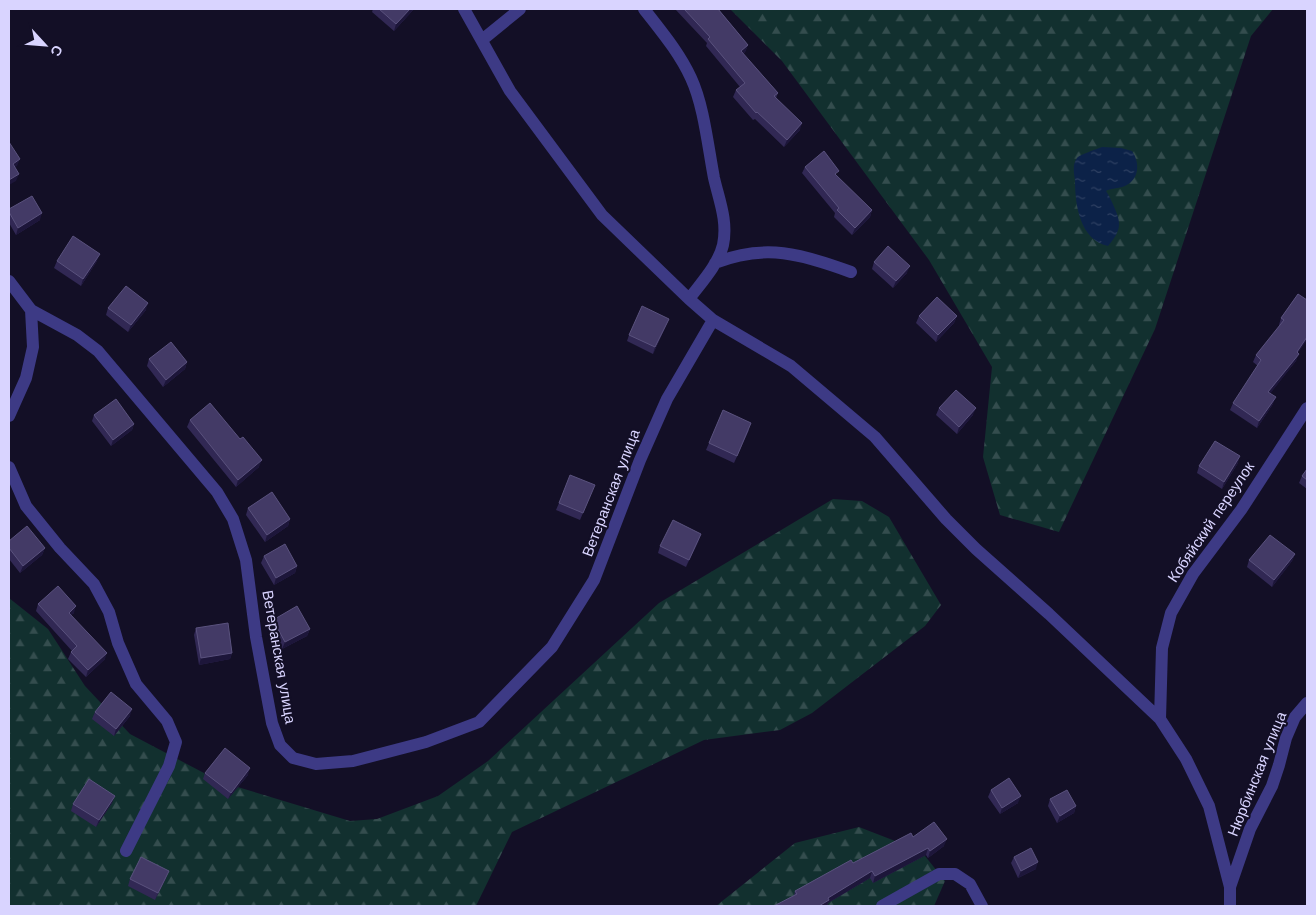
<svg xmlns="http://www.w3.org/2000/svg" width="1316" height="915" viewBox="0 0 1316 915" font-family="'Work Sans',sans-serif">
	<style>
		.forest { fill: url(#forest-firs) }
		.water { fill: url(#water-ripples) }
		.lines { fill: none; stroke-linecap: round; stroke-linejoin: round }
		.street { stroke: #3d3a85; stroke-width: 12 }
		.wall { fill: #312854 }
		.shaded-wall { fill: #1d163a }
		.building { fill: #433a66; stroke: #5a527e }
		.labels { text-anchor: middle; stroke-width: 4; stroke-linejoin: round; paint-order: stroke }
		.street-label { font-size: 15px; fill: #d9d4ff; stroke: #130f26 }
	</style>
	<defs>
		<pattern id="forest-firs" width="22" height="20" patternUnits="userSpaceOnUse" patternTransform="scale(1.25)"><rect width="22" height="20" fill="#12302f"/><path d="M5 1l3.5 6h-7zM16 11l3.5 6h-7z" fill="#344d4e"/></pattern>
		<pattern id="water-ripples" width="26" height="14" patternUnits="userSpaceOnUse" patternTransform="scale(1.25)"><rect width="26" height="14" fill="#0c2248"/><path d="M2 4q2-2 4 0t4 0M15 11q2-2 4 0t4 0" fill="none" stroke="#2f4163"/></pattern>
	</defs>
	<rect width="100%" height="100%" fill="#130f26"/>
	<!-- forest -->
	<path class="forest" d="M 730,9 L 1273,9 L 1251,36 L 1155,329 L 1059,532 L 1000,515 L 983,457 L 992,367 L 929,260 L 782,61 Z
		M 833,499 L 862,501 L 889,517 L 941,605 L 925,626 L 812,713 L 780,730 L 704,740 L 512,832 L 476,906 L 9,906 L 9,598 L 48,629 L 85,686 L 130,734 L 221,782 L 350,821 L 377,819 L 438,796 L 488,761 L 659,603 Z
		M 859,827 L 921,851 L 945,881 L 934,906 L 716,906 L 795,843 Z"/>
	<!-- water -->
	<path class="water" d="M 1102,147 L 1121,148 L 1132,151 C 1141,164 1139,182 1122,187 C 1116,189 1111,188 1106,191 C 1110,197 1112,202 1115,209 C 1122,225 1120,232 1108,246 C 1080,240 1075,205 1075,181 C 1074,174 1072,164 1077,158 C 1079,155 1097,149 1102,147 Z"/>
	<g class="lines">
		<!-- street -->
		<path class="street" d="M 464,9 L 510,91 L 602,215 L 689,299 L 713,320 L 791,366 L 875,437 L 946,519 L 976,549 L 1049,614 L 1160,719
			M 644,9 C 661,31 679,52 691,78 C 704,106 708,147 714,178 C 719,200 728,221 723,245 C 718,265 701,283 689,299
			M 482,40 L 520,9
			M 715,263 C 765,243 802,254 851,272
			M 9,281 L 31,310 L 77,335 L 98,351 L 217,492 L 233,519 L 246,560 L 256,637 L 272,723 L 280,745 L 293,758 L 316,764 L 353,761 L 426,742 L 479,722 L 552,647 L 594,580 L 640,460 L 667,399 L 713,320
			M 9,416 L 26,378 L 33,347 L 31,310
			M 9,467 L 26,506 L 60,548 L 94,584 L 109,612 L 118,643 L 136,684 L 167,721 L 176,742 L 169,766 L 126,851
			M 1230,887 L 1250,829 L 1272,786 L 1279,765 L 1286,738 L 1295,717 L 1307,703
			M 882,906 L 939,874 L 955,874 L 970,884 L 982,906
			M 1230,906 L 1230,887 L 1209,806 L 1186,759 L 1160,719 L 1162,648 L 1171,613 L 1193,574 L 1241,510 L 1307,408"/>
	</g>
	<!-- wall -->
	<path class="wall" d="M 373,9 L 414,9 L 394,31 L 372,12 Z
		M 675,9 L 718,9 L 748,45 L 745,52 L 743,54 L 778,93 L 776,98 L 800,130 L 784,147 L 755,119 L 753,120 L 733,97 L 736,90 L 740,87 L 706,46 L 707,43 Z
		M 805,167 L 837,177 L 872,210 L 870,217 L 852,235 L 834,217 L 835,213 L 802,173 Z
		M 9,209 L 40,220 L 16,235 L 9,223 Z
		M 57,261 L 97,261 L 81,286 L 54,268 Z
		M 874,262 L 907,273 L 893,288 L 872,269 Z
		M 1298,294 L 1298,353 L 1296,361 L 1270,393 L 1273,404 L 1257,428 L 1230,410 L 1233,403 L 1258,366 L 1253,362 L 1256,355 L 1280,326 L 1279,325 L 1281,318 Z
		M 108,308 L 146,310 L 128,332 L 106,315 Z
		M 919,316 L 957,316 L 954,323 L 936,342 L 916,323 Z
		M 669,319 L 653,354 L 627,341 L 629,335 Z
		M 149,359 L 187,362 L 185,369 L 163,387 L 147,366 Z
		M 939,408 L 973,415 L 957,434 L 936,415 Z
		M 94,415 L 134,424 L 132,430 L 111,446 L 92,421 Z
		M 190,420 L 259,467 L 236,487 L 187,427 Z
		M 749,430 L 734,463 L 706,450 L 709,443 Z
		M 1238,463 L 1222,489 L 1197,473 L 1199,466 Z
		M 1307,469 L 1307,489 L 1299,483 L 1302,476 Z
		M 592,492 L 580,520 L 556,510 L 559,503 Z
		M 248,508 L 290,519 L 288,526 L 265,542 L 246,515 Z
		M 701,534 L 686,567 L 658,553 L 660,546 Z
		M 9,541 L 45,548 L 42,555 L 20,573 L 9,559 Z
		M 1295,554 L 1292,561 L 1272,587 L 1247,567 L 1249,560 Z
		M 264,556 L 297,566 L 295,573 L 274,585 L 261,563 Z
		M 38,604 L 74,613 L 71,615 L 105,659 L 86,677 L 68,659 L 71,652 L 72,651 L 36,611 Z
		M 273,620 L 310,629 L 307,636 L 282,649 L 270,626 Z
		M 196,628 L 232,653 L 230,659 L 199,665 L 194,635 Z
		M 95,712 L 130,716 L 114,736 L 92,719 Z
		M 205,773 L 248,775 L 228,799 L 203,779 Z
		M 991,790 L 1018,803 L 1000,814 L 988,797 Z
		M 1050,799 L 1076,806 L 1074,813 L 1057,823 L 1048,806 Z
		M 112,803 L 96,827 L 71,811 L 73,804 Z
		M 913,837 L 944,846 L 928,858 L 926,855 L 873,883 L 870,878 L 828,903 L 827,906 L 774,906 L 794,896 L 795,891 Z
		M 1014,857 L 1036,869 L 1018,878 L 1011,863 Z
		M 166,878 L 155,900 L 128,886 L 130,879 Z"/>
	<!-- shaded-wall -->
	<path class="shaded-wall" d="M 410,9 L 414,9 L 394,31 L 396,24 Z
		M 748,45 L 745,52 L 738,58 L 741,51 Z
		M 802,123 L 800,130 L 784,147 L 787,140 Z
		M 20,159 L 17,166 L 10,171 L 13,164 Z
		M 19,174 L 16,181 L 9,185 L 9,180 Z
		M 872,210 L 870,217 L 852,235 L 855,228 Z
		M 42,213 L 40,220 L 16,235 L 18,228 Z
		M 100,254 L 97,261 L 81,286 L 83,279 Z
		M 910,266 L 907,273 L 893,288 L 896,281 Z
		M 148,303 L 146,310 L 128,332 L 131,325 Z
		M 957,316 L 954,323 L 936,342 L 938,335 Z
		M 669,319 L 666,326 L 653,354 L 655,347 Z
		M 1307,337 L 1307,340 L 1294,359 L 1297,352 Z
		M 1299,354 L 1296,361 L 1266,399 L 1268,392 Z
		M 187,362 L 185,369 L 163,387 L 166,380 Z
		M 1276,397 L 1273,404 L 1257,428 L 1259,421 Z
		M 976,408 L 973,415 L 957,434 L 959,427 Z
		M 134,424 L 132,430 L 111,446 L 113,440 Z
		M 1240,456 L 1238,463 L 1222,489 L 1224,482 Z
		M 262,460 L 259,467 L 236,487 L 238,480 Z
		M 290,519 L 288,526 L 265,542 L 267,535 Z
		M 701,534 L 699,541 L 686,567 L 689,560 Z
		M 45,548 L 42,555 L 20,573 L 23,566 Z
		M 1295,554 L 1292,561 L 1272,587 L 1274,580 Z
		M 297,566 L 295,573 L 274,585 L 276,578 Z
		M 76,606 L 74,613 L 67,619 L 69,613 Z
		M 310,629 L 307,636 L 282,649 L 285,642 Z
		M 107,653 L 105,659 L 86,677 L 88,670 Z
		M 232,653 L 230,659 L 199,665 L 201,658 Z
		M 132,709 L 130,716 L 114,736 L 116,729 Z
		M 250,768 L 248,775 L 228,799 L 231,793 Z
		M 115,796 L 112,803 L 96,827 L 99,820 Z
		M 1021,796 L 1018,803 L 1000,814 L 1002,808 Z
		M 1076,806 L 1074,813 L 1057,823 L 1060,816 Z
		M 947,839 L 944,846 L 928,858 L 930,851 Z
		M 928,848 L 926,855 L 873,883 L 875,876 Z
		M 1038,862 L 1036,869 L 1018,878 L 1021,871 Z
		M 169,871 L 166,878 L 155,900 L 158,893 Z
		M 872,871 L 870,878 L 828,903 L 827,906 L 819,906 L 828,898 Z"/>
	<!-- building -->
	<path class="building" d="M 379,9 L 410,9 L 396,24 Z
		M 684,9 L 718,9 L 748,45 L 741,51 L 778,93 L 774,96 L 802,123 L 787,140 L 757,112 L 756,113 L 736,90 L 745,83 L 708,39 L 710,37 Z
		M 9,142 L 20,159 L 13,164 L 19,174 L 9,180 Z
		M 824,151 L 839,171 L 835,174 L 872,210 L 855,228 L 837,210 L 839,208 L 805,167 Z
		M 32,196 L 42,213 L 18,228 L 9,212 L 9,209 Z
		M 73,236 L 100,254 L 83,279 L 57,261 Z
		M 888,246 L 910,266 L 896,281 L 874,262 Z
		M 126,286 L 148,303 L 131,325 L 108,308 Z
		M 1298,294 L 1307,300 L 1307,337 L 1297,352 L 1299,354 L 1268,392 L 1276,397 L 1259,421 L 1233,403 L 1261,360 L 1256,355 L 1284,320 L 1281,318 Z
		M 937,297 L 957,316 L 938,335 L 919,316 Z
		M 642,306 L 669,319 L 655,347 L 629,335 Z
		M 171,342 L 187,362 L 166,380 L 149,359 Z
		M 956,390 L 976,408 L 959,427 L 939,408 Z
		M 116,399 L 134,424 L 113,440 L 94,415 Z
		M 210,403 L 240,439 L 243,437 L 262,460 L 238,480 L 190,420 Z
		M 723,410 L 751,423 L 737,456 L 709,443 Z
		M 1215,441 L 1240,456 L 1224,482 L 1199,466 Z
		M 1307,469 L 1307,480 L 1302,476 Z
		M 570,475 L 595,485 L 583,513 L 559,503 Z
		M 272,492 L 290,519 L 267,535 L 248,508 Z
		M 673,520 L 701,534 L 689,560 L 660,546 Z
		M 27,526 L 45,548 L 23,566 L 9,548 L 9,541 Z
		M 1270,535 L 1295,554 L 1274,580 L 1249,560 Z
		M 285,544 L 297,566 L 276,578 L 264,556 Z
		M 58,586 L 76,606 L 69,613 L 107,653 L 88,670 L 71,652 L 77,646 L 38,604 Z
		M 297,606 L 310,629 L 285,642 L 273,620 Z
		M 228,623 L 232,653 L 201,658 L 196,628 Z
		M 111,692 L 132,709 L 116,729 L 95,712 Z
		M 225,748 L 250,768 L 231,793 L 205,773 Z
		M 1009,778 L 1021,796 L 1002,808 L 991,790 Z
		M 89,779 L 115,796 L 99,820 L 73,804 Z
		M 1067,790 L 1076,806 L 1060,816 L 1050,799 Z
		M 934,822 L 947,839 L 930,851 L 928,848 L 875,876 L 872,871 L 828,898 L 829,900 L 819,906 L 774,906 L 797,894 L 795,891 L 851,860 L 853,863 L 911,833 L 913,837 Z
		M 1031,848 L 1038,862 L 1021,871 L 1014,857 Z
		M 141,857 L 169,871 L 158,893 L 130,879 Z"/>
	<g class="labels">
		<!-- street labels -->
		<g class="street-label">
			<text transform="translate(611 493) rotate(-69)" y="5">Ветеранская улица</text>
			<text transform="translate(1211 522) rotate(-56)" y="5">Кобяйский переулок</text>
			<text transform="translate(279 657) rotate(80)" y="5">Ветеранская улица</text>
			<text transform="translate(1257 774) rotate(-68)" y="5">Нюрбинская улица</text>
		</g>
	</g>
	<!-- border -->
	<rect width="1316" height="915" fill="none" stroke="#d9d4ff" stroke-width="20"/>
	<!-- north arrow -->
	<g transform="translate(45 45) rotate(116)" stroke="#130f26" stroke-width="4" paint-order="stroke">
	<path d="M0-4L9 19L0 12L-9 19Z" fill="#d9d4ff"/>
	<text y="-8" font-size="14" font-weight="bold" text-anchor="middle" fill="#d9d4ff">С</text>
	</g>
</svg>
